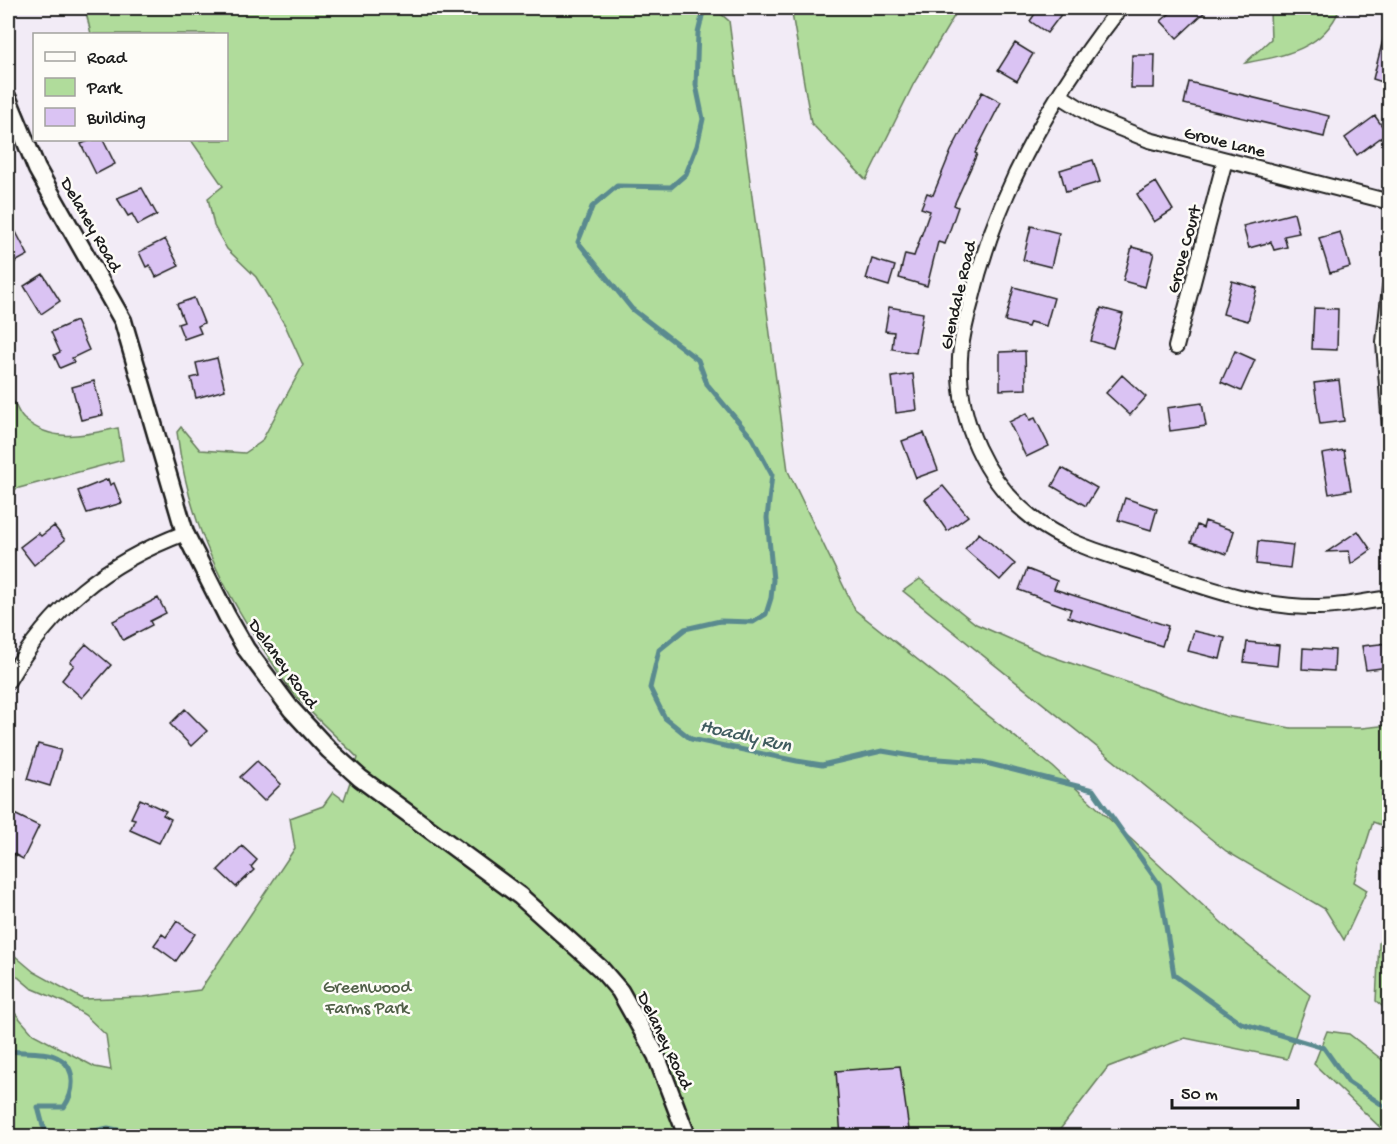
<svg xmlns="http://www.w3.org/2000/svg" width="1397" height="1144" viewBox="0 0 1397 1144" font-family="'Gochi Hand',sans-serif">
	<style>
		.green { fill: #b0dc9b; stroke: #667c5c; stroke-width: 1.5 }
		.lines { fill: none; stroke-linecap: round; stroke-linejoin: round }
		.stream { stroke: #5a8a8f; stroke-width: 5 }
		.building { fill: #dac3f3; stroke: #1c1c1c; stroke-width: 1.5 }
		.minor-casing { stroke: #1c1c1c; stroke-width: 18 }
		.tertiary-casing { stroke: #1c1c1c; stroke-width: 21 }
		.minor { stroke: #fdfcf7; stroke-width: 14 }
		.tertiary { stroke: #fdfcf7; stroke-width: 16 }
		.labels { text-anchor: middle; stroke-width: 5; stroke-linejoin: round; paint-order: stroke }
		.street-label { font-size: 18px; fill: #1c1c1c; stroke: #fdfcf7 }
		.park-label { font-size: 18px; fill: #505f48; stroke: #fdfcf7 }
		.water-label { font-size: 20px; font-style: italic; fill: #405c5f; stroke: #fdfcf7 }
	</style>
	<rect width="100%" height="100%" fill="#f2ebf6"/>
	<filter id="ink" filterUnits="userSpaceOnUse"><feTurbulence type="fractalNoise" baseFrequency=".0167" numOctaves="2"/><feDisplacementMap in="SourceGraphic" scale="12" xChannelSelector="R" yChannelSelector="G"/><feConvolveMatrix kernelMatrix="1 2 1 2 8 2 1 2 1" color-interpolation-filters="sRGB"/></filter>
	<g filter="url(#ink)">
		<!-- green -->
		<path class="green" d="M 85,8 L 515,8 L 525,11 L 714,8 L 729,21 L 788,471 L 855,610 L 1053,767 L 1235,935 L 1310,995 L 1287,1059 L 1185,1038 L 1108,1067 L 1055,1136 L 16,1136 L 8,1129 L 8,1005 L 33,1034 L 95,1067 L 111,1070 L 106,1035 L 85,1015 L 64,1002 L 31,988 L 12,972 L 8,965 L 8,950 L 34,972 L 83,999 L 144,997 L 200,990 L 295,848 L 290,818 L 323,806 L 333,792 L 344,800 L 358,758 C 337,737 313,716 293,693 C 282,679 272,662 262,647 C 216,579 187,514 177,432 L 181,427 L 200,450 L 245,453 L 261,442 L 303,365 L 285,325 L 256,277 L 227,249 L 214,226 L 208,198 L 223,186 L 191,140 L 226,140 L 226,34 L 91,34 Z
			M 791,8 L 959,8 L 914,83 L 866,180 L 811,123 Z
			M 1278,8 L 1340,8 C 1324,49 1284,56 1245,63 L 1271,39 L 1270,11 Z
			M 8,396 C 16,401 17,413 24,419 C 53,444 85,435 118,428 L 123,460 L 8,491 Z
			M 920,579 L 976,624 L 1044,654 L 1226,716 L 1291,728 L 1362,728 L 1389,725 L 1389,828 L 1373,822 L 1354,882 L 1367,890 L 1344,940 L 1325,909 L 1226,851 L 903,591 Z
			M 1389,926 L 1389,1012 L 1376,1001 L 1379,943 Z
			M 1327,1031 L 1349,1034 L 1389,1065 L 1389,1136 L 1314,1064 Z"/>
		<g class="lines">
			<!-- stream -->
			<path class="stream" d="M 712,8 L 703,12 L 698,33 L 696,85 L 703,119 L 697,146 L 686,174 L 671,187 L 617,186 L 592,207 L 578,242 L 632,309 L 698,360 L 707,384 L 752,438 L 772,475 L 767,518 L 773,580 L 771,598 L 766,614 L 753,622 L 720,621 L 685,629 L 659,650 L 650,688 L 665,718 L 691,739 L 797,761 L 822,765 L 882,751 L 924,758 L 982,762 L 1093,790 L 1159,884 L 1174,975 L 1241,1023 L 1324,1048 L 1348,1082 L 1390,1110
				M 8,1051 C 22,1053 48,1050 60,1059 C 77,1069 74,1093 64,1107 L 38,1107 L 43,1126 L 50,1134 L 61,1136
				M 73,1136 L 108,1128 L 144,1136"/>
		</g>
		<!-- building -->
		<path class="building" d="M 1039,8 L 1066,8 L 1047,33 L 1030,21 Z
			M 1176,8 L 1209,8 L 1177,38 L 1161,21 Z
			M 1385,32 L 1389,33 L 1389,84 L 1373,79 Z
			M 1015,43 L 1033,54 L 1017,81 L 998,70 Z
			M 1132,55 L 1155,55 L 1154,88 L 1131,88 Z
			M 1189,82 L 1329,116 L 1324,137 L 1184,104 Z
			M 982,92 L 1001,102 L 975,153 L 977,154 L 954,205 L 958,207 L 945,244 L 938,242 L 927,286 L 899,278 L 905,254 L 914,256 L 930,211 L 921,208 L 927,193 L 933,195 L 951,151 Z
			M 1375,116 L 1387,133 L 1357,155 L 1345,138 Z
			M 91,140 L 103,140 L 115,164 L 96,174 L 81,144 Z
			M 1093,160 L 1100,182 L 1066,192 L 1060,170 Z
			M 1156,182 L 1173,210 L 1154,222 L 1137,194 Z
			M 142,188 L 157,215 L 138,225 L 132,214 L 128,216 L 117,198 Z
			M 1294,213 L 1299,233 L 1284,236 L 1287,247 L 1274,250 L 1271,242 L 1249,248 L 1243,226 Z
			M 8,217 L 28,255 L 8,266 Z
			M 1031,226 L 1059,233 L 1051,267 L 1023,260 Z
			M 1340,232 L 1350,267 L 1330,273 L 1319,238 Z
			M 165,239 L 179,266 L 156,277 L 150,265 L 146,267 L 139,252 Z
			M 1132,247 L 1154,253 L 1145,287 L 1123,281 Z
			M 872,259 L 895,266 L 889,286 L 866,279 Z
			M 43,274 L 60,301 L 41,314 L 24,286 Z
			M 1232,281 L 1257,288 L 1248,321 L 1223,314 Z
			M 1014,287 L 1054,298 L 1046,326 L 1030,322 L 1028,327 L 1005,321 Z
			M 194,298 L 204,323 L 198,326 L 201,333 L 184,339 L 178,324 L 184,322 L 177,304 Z
			M 889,307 L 923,313 L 916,353 L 892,349 L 894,332 L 885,331 Z
			M 1101,308 L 1123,314 L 1113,348 L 1091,341 Z
			M 1314,308 L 1338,309 L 1337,350 L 1312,349 Z
			M 76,321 L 89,350 L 72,358 L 74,362 L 60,368 L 54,355 L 60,352 L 51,332 Z
			M 1025,351 L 1026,389 L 1000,390 L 1000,352 Z
			M 1235,351 L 1255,360 L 1241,391 L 1221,382 Z
			M 217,358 L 225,390 L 196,398 L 191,378 L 199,376 L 196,363 Z
			M 913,374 L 917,410 L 896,413 L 892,377 Z
			M 1122,375 L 1146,397 L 1130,415 L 1106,393 Z
			M 1339,380 L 1344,421 L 1320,424 L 1314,383 Z
			M 94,381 L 103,415 L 81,420 L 72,387 Z
			M 1202,403 L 1206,426 L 1170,431 L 1167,408 Z
			M 1027,413 L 1030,420 L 1035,418 L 1049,446 L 1026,457 L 1009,422 Z
			M 924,433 L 938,470 L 916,478 L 902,441 Z
			M 1344,450 L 1351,490 L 1329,494 L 1322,454 Z
			M 1062,468 L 1097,488 L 1086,506 L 1052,486 Z
			M 108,479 L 110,485 L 114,483 L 122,503 L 87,513 L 78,491 Z
			M 943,486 L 968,516 L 947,531 L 925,499 Z
			M 1125,498 L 1157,509 L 1151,530 L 1118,520 Z
			M 1205,521 L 1234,531 L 1227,554 L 1191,542 L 1197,525 L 1203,528 Z
			M 54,526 L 65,540 L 34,565 L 20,547 L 38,533 L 41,536 Z
			M 1358,531 L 1371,550 L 1351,564 L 1349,551 L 1327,552 Z
			M 979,533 L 1015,564 L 1000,580 L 965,549 Z
			M 1258,541 L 1293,545 L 1290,568 L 1256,564 Z
			M 1027,569 L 1057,581 L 1054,589 L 1168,626 L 1162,646 L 1068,617 L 1071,609 L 1019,590 Z
			M 158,598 L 166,613 L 150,621 L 152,625 L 123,640 L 113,621 Z
			M 1194,631 L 1225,638 L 1220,659 L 1188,651 Z
			M 1247,642 L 1279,645 L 1277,666 L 1244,662 Z
			M 1389,643 L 1389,667 L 1366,670 L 1362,646 Z
			M 86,644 L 111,665 L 82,698 L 62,680 L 74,665 L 70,662 Z
			M 1303,648 L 1335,650 L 1334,671 L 1302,669 Z
			M 185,709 L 207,731 L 191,746 L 170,724 Z
			M 38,744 L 61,750 L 50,786 L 27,779 Z
			M 257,761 L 281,784 L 264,801 L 240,777 Z
			M 140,799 L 166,811 L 163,815 L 171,819 L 159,843 L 130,830 L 135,819 L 131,818 Z
			M 8,811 L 39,826 L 23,859 L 8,851 Z
			M 242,846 L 257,860 L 251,867 L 254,870 L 236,887 L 218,870 Z
			M 177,921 L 195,934 L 176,961 L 154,945 L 162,934 L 166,937 Z
			M 900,1066 L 910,1137 L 841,1137 L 836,1071 Z"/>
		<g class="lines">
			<defs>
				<path id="minor" d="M 1120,8 C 1052,95 996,193 971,302 C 966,320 961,339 960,358 C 957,420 985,482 1035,520 C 1065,543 1104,553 1139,565 C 1198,585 1256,608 1319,607 C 1342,607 1366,601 1390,598
					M 1059,95 L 1097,119 L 1149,140 L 1390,202
					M 1390,287 L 1384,342 L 1390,430
					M 1176,347 L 1225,160
					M 8,681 C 51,607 105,563 185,533"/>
				<path id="tertiary" d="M 8,99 L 37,169 L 123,321 L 185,533 L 227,616 L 246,649 L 291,709 L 329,750 L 360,778 L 520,896 L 601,969 L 620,991 L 656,1055 L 687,1136"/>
			</defs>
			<!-- minor casing -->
			<use href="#minor" class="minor-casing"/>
			<!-- tertiary casing -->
			<use href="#tertiary" class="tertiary-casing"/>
			<!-- minor -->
			<use href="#minor" class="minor"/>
			<!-- tertiary -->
			<use href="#tertiary" class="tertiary"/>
		</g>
	</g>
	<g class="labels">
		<!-- street labels -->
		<g class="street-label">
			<text transform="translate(1225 141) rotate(14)" y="6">Grove Lane</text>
			<text transform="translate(92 224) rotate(60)" y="6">Delaney Road</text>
			<text transform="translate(1183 249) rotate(-75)" y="6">Grove Court</text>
			<text transform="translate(957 295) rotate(-77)" y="6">Glendale Road</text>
			<text transform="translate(284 663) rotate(54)" y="6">Delaney Road</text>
			<text transform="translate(666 1040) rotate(64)" y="6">Delaney Road</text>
		</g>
		<!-- park labels -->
		<g class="park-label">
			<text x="367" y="992">Greenwood<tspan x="367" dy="21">Farms Park</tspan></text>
		</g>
		<!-- water labels -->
		<g class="water-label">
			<text transform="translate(746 734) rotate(13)" y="7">Hoadly Run</text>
		</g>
	</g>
	<!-- margin -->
	<rect width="1397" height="1144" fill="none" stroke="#fdfcf7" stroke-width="30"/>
	<rect x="15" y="15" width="1367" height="1114" fill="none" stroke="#1c1c1c" stroke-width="2" filter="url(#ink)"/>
	<!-- legend -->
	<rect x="33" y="33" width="195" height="108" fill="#fdfcf7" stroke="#a3a29f" stroke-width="1.5"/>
	<rect x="45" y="52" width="30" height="9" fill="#fdfcf7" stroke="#a3a29f" stroke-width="1.5"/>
	<text x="87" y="63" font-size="18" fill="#1c1c1c">Road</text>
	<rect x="45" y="78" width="30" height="18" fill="#b0dc9b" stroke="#a3a29f" stroke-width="1.5"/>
	<text x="87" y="93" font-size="18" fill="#1c1c1c">Park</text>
	<rect x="45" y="108" width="30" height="18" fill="#dac3f3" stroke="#a3a29f" stroke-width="1.5"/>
	<text x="87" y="123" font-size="18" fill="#1c1c1c">Building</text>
	<!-- scale -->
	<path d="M1172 1099v9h126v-9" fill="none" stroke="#1c1c1c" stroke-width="3"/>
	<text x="1181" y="1099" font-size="18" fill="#1c1c1c" stroke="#fdfcf7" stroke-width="4.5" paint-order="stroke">50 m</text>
</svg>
